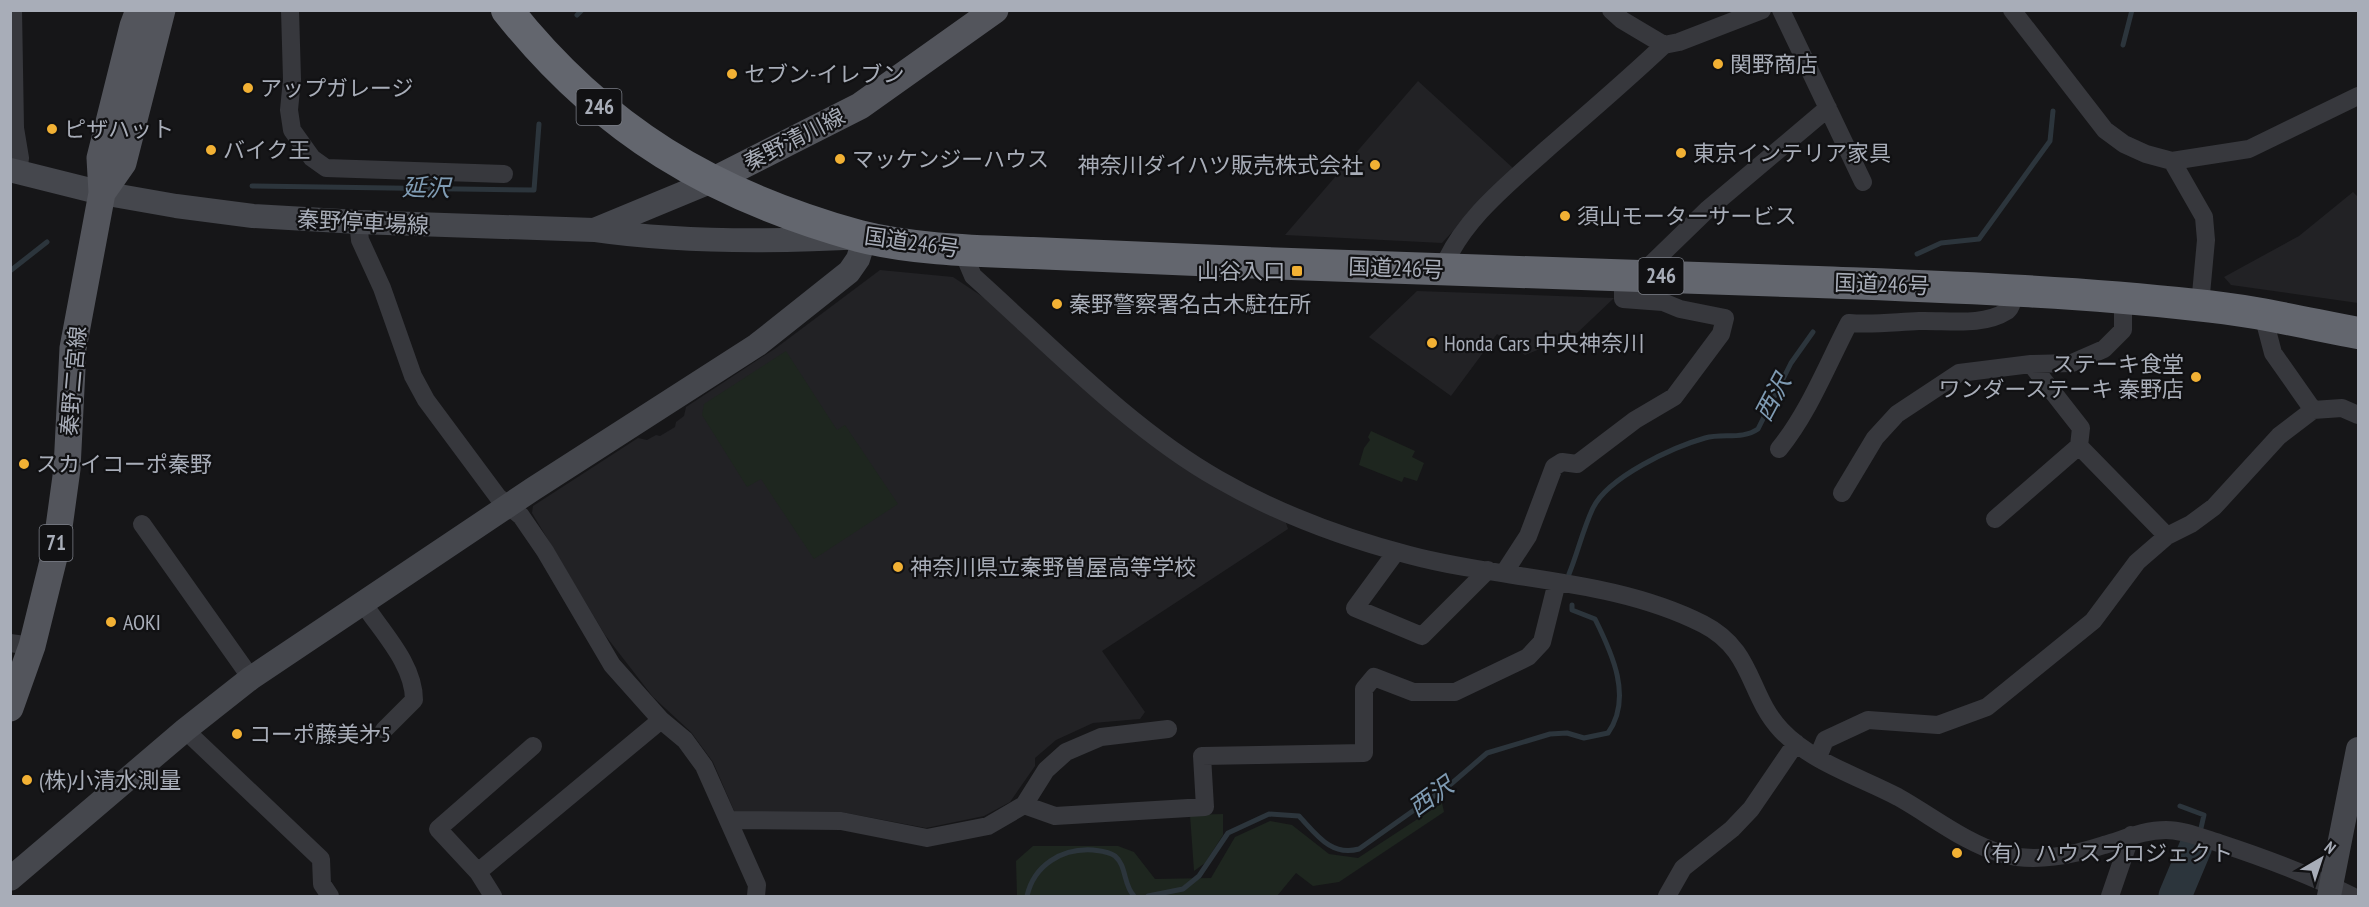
<svg xmlns="http://www.w3.org/2000/svg" width="2369" height="907" viewBox="0 0 2369 907" font-family="'PT Sans Narrow','Noto Sans JP',sans-serif">
	<style>
		.built { fill: #222225 }
		.green { fill: #1e261f }
		.lines { fill: none; stroke-linecap: round; stroke-linejoin: round }
		.stream { stroke: #2c353c; stroke-width: 5 }
		.river { stroke: #2c353c; stroke-width: 33 }
		.street { stroke: #37383d; stroke-width: 18 }
		.secondary { stroke: #45474d; stroke-width: 24 }
		.primary { stroke: #53555c; stroke-width: 27 }
		.highway { stroke: #63666e; stroke-width: 32 }
		.poi-dot { fill: #f2b134; stroke: #111113; stroke-width: 2 }
		.labels { text-anchor: middle; stroke-width: 4.5; stroke-linejoin: round; paint-order: stroke }
		.shield { fill: #111113; stroke: #7b7e86; stroke-width: 1.5 }
		.shield-label { font-size: 21px; font-weight: bold; fill: #a8adb8 }
		.poi-label { font-size: 22px; fill: #a8adb8; stroke: #111113; text-anchor: start }
		.street-label { font-size: 22px; fill: #a8adb8; stroke: #111113 }
		.water-label { font-size: 24px; font-style: italic; fill: #7f9bb3; stroke: #111113 }
	</style>
	<rect width="100%" height="100%" fill="#161618"/>
	<!-- built -->
	<path class="built" d="M 1418,81 L 1514,169 L 1491,190 L 1442,243 L 1285,235 Z
		M 2353,192 L 2358,197 L 2358,303 L 2231,285 L 2224,277 L 2299,236 Z
		M 880,270 L 953,277 L 989,301 L 1147,440 L 1285,520 L 1288,529 L 1102,651 L 1145,712 L 1140,719 L 1093,723 L 1056,740 L 1035,758 L 1035,766 L 1010,802 L 984,816 L 926,828 L 841,812 L 735,813 L 713,762 L 691,732 L 653,697 L 605,635 L 532,513 L 533,506 L 638,438 L 647,440 L 656,435 L 660,436 L 675,427 L 676,422 L 684,416 L 686,407 L 776,348 Z
		M 1417,291 L 1614,298 L 1575,335 L 1525,355 L 1497,334 L 1451,396 L 1369,337 Z"/>
	<!-- green -->
	<path class="green" d="M 786,351 L 837,430 L 845,425 L 898,504 L 814,559 L 761,479 L 747,487 L 702,415 L 704,404 Z
		M 1371,431 L 1415,451 L 1412,457 L 1424,463 L 1417,481 L 1404,477 L 1402,482 L 1359,465 L 1364,448 L 1370,440 L 1368,437 Z
		M 1442,803 L 1444,812 L 1339,882 L 1313,886 L 1296,873 L 1277,896 L 1017,896 L 1016,861 L 1033,846 L 1118,846 L 1134,852 L 1155,879 L 1211,878 L 1235,837 L 1270,821 L 1292,825 L 1329,854 L 1358,858 Z
		M 1223,814 L 1223,835 L 1205,863 L 1194,871 L 1190,815 Z"/>
	<g class="lines">
		<!-- stream -->
		<path class="stream" d="M 577,15 L 582,10
			M 2123,45 L 2132,10
			M 252,186 L 534,190 L 539,124
			M 1917,254 L 1941,243 L 1979,239 L 2050,141 L 2053,111
			M 10,271 L 47,242
			M 1569,574 C 1578,552 1583,529 1593,508 C 1608,477 1673,447 1705,438 C 1723,433 1742,440 1758,429 L 1791,363 L 1813,332
			M 2180,806 L 2204,815 L 2201,828
			M 1027,896 C 1034,865 1062,848 1093,850 C 1100,851 1108,851 1115,856 C 1127,866 1123,885 1134,896
			M 1148,896 L 1183,889 L 1199,876 L 1228,833 L 1269,814 L 1299,816 C 1316,834 1331,857 1359,849 L 1451,784 L 1487,753 L 1550,734 L 1567,733 L 1584,738 L 1608,733 C 1633,698 1612,653 1595,619 L 1572,610 L 1572,605"/>
		<!-- river -->
		<path class="river" d="M 2175,896 L 2196,846"/>
		<!-- street -->
		<path class="street" d="M 13,10 L 15,128 L 20,158 L 18,172
			M 290,10 L 292,79 L 289,110 L 292,130 L 312,158 L 326,168 L 504,174
			M 1611,10 L 1622,20 L 1664,45
			M 1781,10 L 1863,182
			M 2012,10 L 2105,130 L 2124,144 L 2146,154 L 2172,161 L 2249,149 L 2358,96
			M 2172,161 L 2204,217 L 2206,240 L 2200,305
			M 358,222 L 360,240 L 382,288 L 413,376 L 426,400 L 498,497 L 521,516 L 545,551 L 612,665 L 661,720 L 685,740 L 704,766 L 757,885 L 756,896
			M 962,250 L 973,276 C 1048,343 1131,430 1218,479 C 1277,513 1344,538 1409,555 C 1506,581 1612,578 1703,624 C 1754,650 1748,695 1781,730 C 1811,762 1860,777 1898,797 C 1932,816 1965,843 2003,854 C 2034,863 2074,855 2104,845 C 2125,839 2143,830 2166,830 C 2184,830 2202,838 2219,843 C 2265,858 2310,875 2352,896
			M 1442,270 C 1462,220 1507,185 1547,149 C 1586,115 1626,81 1664,45 L 1679,42 L 1762,10
			M 1640,275 L 1707,210 L 1828,108
			M 2263,315 L 2273,353 L 2313,410
			M 2031,364 L 2081,428 L 2079,446 L 2167,536
			M 1779,449 C 1809,412 1827,365 1849,323 C 1873,325 1895,322 1919,321 C 1947,320 1982,327 2007,311 C 2013,306 2013,296 2014,289
			M 1842,493 L 1875,438 L 1897,414 L 1959,373 L 2031,364 L 2072,363 L 2104,349 L 2123,330 L 2123,298
			M 1995,519 L 2079,446
			M 142,524 L 251,678
			M 1396,552 L 1355,608 L 1422,636 L 1488,570
			M 1504,573 L 1528,536 L 1554,467 L 1562,462 L 1577,464 L 1635,420 L 1674,397 L 1721,334 L 1725,318 L 1680,309 L 1663,302 L 1623,299 L 1623,274
			M 363,603 C 382,632 414,664 414,700 L 384,730
			M 10,643 L 32,646
			M 185,730 L 321,859 L 322,884 L 330,896
			M 1818,757 L 1825,740 L 1868,720 L 1938,725 L 1987,707 L 2093,621 L 2137,562 L 2167,536 L 2191,524 L 2214,507 L 2279,436 L 2313,410 L 2342,408 L 2358,415
			M 1024,805 L 1055,816 L 1205,807 L 1202,756 L 1364,753 L 1364,689 L 1374,677 L 1413,692 L 1455,692 L 1528,657 L 1542,642 L 1557,582
			M 730,820 L 841,821 L 927,838 L 988,826 L 1024,805 L 1046,770 L 1066,752 L 1101,737 L 1168,729
			M 478,872 L 661,720
			M 493,896 L 478,872 L 438,829 L 533,746
			M 1667,896 L 1683,868 L 1732,829 L 1751,809 L 1796,743
			M 2110,896 L 2131,835"/>
		<!-- secondary -->
		<path class="secondary" d="M 10,170 L 102,193 L 176,206 L 253,216 L 358,222 L 594,230 L 710,182
			M 10,879 L 185,730 L 251,678 L 533,489 L 757,345 L 849,272 L 858,259 L 865,237 C 776,242 683,243 594,230
			M 2329,896 L 2358,749"/>
		<!-- primary -->
		<path class="primary" d="M 710,182 L 860,106 L 995,10
			M 102,193 L 123,163 L 162,10
			M 10,708 L 32,646 L 56,549 L 67,469 L 73,348 L 102,193 L 100,158 L 133,26 L 139,10"/>
		<!-- highway -->
		<path class="highway" d="M 507,10 C 603,131 712,195 859,236 C 913,250 977,251 1033,253 C 1110,257 1188,260 1266,263 C 1450,271 1634,275 1818,282 C 1944,287 2070,291 2196,305 C 2251,310 2305,323 2358,333"/>
	</g>
	<!-- markers -->
	<g class="poi-dot">
		<circle cx="1718" cy="64" r="6"/>
		<circle cx="732" cy="74" r="6"/>
		<circle cx="248" cy="88" r="6"/>
		<circle cx="52" cy="129" r="6"/>
		<circle cx="211" cy="150" r="6"/>
		<circle cx="1681" cy="153" r="6"/>
		<circle cx="840" cy="159" r="6"/>
		<circle cx="1375" cy="165" r="6"/>
		<circle cx="1565" cy="216" r="6"/>
		<rect x="1291" y="265" width="12" height="12" rx="3"/>
		<circle cx="1057" cy="304" r="6"/>
		<circle cx="1432" cy="343" r="6"/>
		<circle cx="2196" cy="377" r="6"/>
		<circle cx="24" cy="464" r="6"/>
		<circle cx="898" cy="567" r="6"/>
		<circle cx="111" cy="622" r="6"/>
		<circle cx="237" cy="734" r="6"/>
		<circle cx="27" cy="780" r="6"/>
		<circle cx="1957" cy="853" r="6"/>
	</g>
	<g class="labels">
		<!-- shield labels -->
		<g class="shield">
			<rect x="576.5" y="89" width="45" height="36" rx="4.5"/>
			<rect x="1638.5" y="258" width="45" height="36" rx="4.5"/>
			<rect x="39.5" y="525" width="33" height="36" rx="4.5"/>
		</g>
		<g class="shield-label">
			<text x="599" y="114">246</text>
			<text x="1661" y="283">246</text>
			<text x="56" y="550">71</text>
		</g>
		<!-- poi labels -->
		<g class="poi-label">
			<text x="1730" y="72">関野商店</text>
			<text x="744" y="82">セブン-イレブン</text>
			<text x="260" y="96">アップガレージ</text>
			<text x="64" y="137">ピザハット</text>
			<text x="223" y="158">バイク王</text>
			<text x="1693" y="161">東京インテリア家具</text>
			<text x="852" y="167">マッケンジーハウス</text>
			<text x="1363" y="173" text-anchor="end">神奈川ダイハツ販売株式会社</text>
			<text x="1577" y="224">須山モーターサービス</text>
			<text x="1285" y="279" text-anchor="end">山谷入口</text>
			<text x="1069" y="312">秦野警察署名古木駐在所</text>
			<text x="1444" y="351">Honda Cars 中央神奈川</text>
			<text x="2184" y="372" text-anchor="end">ステーキ食堂<tspan x="2184" dy="25">ワンダーステーキ 秦野店</tspan></text>
			<text x="36" y="472">スカイコーポ秦野</text>
			<text x="910" y="575">神奈川県立秦野曽屋高等学校</text>
			<text x="123" y="630">AOKI</text>
			<text x="249" y="742">コーポ藤美㐧5</text>
			<text x="39" y="788">(株)小清水測量</text>
			<text x="1969" y="861">（有）ハウスプロジェクト</text>
		</g>
		<!-- street labels -->
		<g class="street-label">
			<text transform="translate(794 139) rotate(-27)" y="8">秦野清川線</text>
			<text transform="translate(363 222) rotate(3)" y="8">秦野停車場線</text>
			<text transform="translate(912 242) rotate(8)" y="8">国道246号</text>
			<text transform="translate(1396 268) rotate(2)" y="8">国道246号</text>
			<text transform="translate(1882 284) rotate(2)" y="8">国道246号</text>
			<text transform="translate(73 381) rotate(-85)" y="8">秦野二宮線</text>
		</g>
		<!-- water labels -->
		<g class="water-label">
			<text transform="translate(426 188) rotate(1)" y="8">延沢</text>
			<text transform="translate(1773 398) rotate(-62)" y="8">西沢</text>
			<text transform="translate(1431 797) rotate(-36)" y="8">西沢</text>
		</g>
	</g>
	<!-- border -->
	<rect width="2369" height="907" fill="none" stroke="#a8adb8" stroke-width="24"/>
	<!-- north arrow -->
	<g transform="translate(2321 859) rotate(39)" stroke="#111113" stroke-width="4.5" paint-order="stroke">
	<path d="M0-4.5L10 22L0 15L-10 22Z" fill="#a8adb8"/>
	<text y="-9" font-size="16" font-weight="bold" text-anchor="middle" fill="#a8adb8">N</text>
	</g>
</svg>
